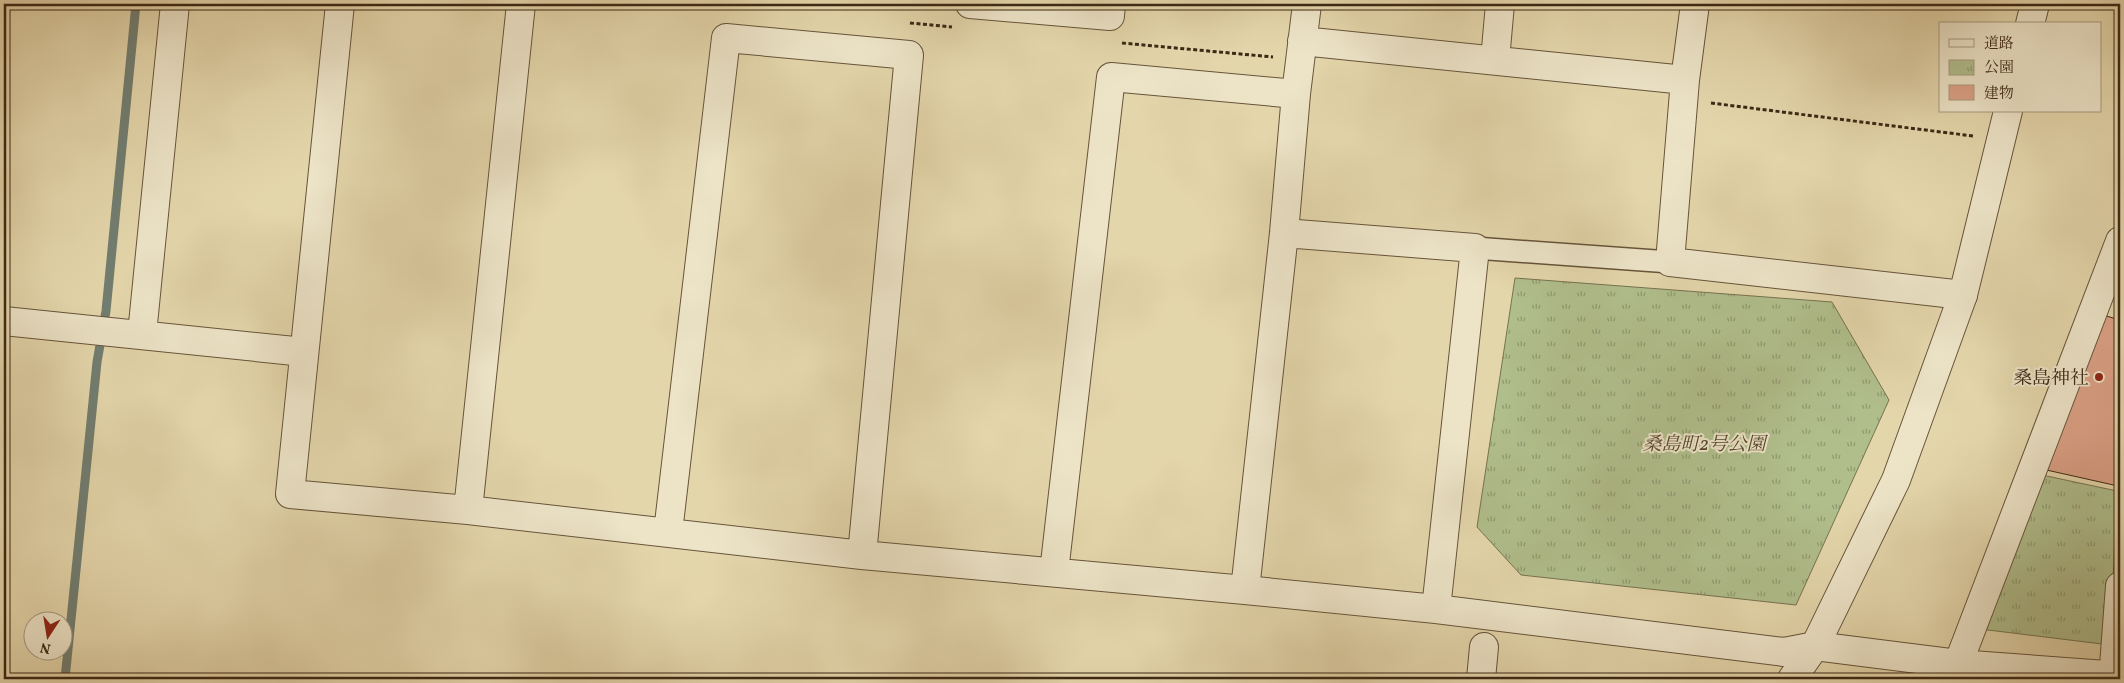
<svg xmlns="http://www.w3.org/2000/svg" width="2124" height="683" viewBox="0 0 2124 683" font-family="Vollkorn,'Noto Serif JP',serif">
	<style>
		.park { fill: url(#park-tufts); stroke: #767350 }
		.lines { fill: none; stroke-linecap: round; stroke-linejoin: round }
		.stream { stroke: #727e71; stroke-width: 9 }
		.building { fill: #dca186; stroke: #3d2815 }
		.pedestrian-casing { stroke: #67543a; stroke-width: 24 }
		.minor-casing { stroke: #67543a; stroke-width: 30 }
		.tertiary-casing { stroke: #67543a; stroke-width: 30 }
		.path { stroke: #3d2815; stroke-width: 3; stroke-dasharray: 4 2.5; stroke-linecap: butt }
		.pedestrian { stroke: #ede4c8; stroke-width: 21 }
		.minor { stroke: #ede4c8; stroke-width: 28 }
		.tertiary { stroke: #ede4c8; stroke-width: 28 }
		.poi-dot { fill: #8f2418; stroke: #ede4c8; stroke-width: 2 }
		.labels { text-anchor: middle; stroke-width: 4; stroke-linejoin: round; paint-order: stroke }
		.poi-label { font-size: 19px; fill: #3d2815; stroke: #ede4c8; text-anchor: end }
		.park-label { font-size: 19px; font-style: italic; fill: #54462d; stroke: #ede4c8 }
	</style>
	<defs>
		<pattern id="park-tufts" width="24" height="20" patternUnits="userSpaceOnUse" patternTransform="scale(1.25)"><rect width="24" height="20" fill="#b0be8c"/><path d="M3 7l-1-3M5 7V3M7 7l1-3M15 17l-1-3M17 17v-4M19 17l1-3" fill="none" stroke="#909a71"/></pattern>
	</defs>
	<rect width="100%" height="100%" fill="#e4d6ab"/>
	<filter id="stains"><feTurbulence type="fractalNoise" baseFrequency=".004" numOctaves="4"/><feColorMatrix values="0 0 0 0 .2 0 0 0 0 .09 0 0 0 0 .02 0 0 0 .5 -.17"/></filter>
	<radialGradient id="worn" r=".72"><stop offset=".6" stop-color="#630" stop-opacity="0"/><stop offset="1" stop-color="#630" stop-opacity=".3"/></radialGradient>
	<!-- park -->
	<path class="park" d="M 1515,278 L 1832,302 L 1889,400 L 1796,605 L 1521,575 L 1477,527 Z
		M 2042,475 L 2117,491 L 2110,645 L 1980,629 Z"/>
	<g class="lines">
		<!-- stream -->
		<path class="stream" d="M 65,679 L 97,362 L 106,311 L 136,4"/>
	</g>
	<!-- building -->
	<path class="building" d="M 2103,315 L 2120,320 L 2120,434 L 2118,486 L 2042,469 Z"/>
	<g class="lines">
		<defs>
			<path id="pedestrian" d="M 1475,248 L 1670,262"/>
			<path id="minor" d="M 340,4 L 290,494 L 468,510 L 862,555 L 1245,590 L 1436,609 L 1784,652 L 1815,646 L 1958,664 L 2120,676
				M 970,4 L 1110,16 L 1111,4
				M 1695,4 L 1685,80 L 1670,262 L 1963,295
				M 1302,41 L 1685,80
				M 1495,60 L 1500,4
				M 1284,233 L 1475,248 L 1436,609
				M 4,321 L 304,352
				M 142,334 L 175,4
				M 468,510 L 521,4
				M 668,532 L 726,38 L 909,55 L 862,555
				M 1054,572 L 1111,77 L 1296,94
				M 1245,590 L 1284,233 L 1296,94 L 1307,4
				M 1481,679 L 1484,647
				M 1957,679 L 1958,664 L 2120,241
				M 2113,679 L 2120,586"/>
			<path id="tertiary" d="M 2030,24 L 2035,4
				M 1792,679 L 1815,646 L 1896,480 L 1963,295 L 2008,111"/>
		</defs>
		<!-- pedestrian casing -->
		<use href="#pedestrian" class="pedestrian-casing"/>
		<!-- minor casing -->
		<use href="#minor" class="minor-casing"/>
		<!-- tertiary casing -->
		<use href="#tertiary" class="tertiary-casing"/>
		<!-- path -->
		<path class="path" d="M 702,4 L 732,7
			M 910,23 L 952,27
			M 1122,43 L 1273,57
			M 1711,103 L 1973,136"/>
		<!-- pedestrian -->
		<use href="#pedestrian" class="pedestrian"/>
		<!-- minor -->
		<use href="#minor" class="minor"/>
		<!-- tertiary -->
		<use href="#tertiary" class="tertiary"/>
	</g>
	<!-- markers -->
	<circle class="poi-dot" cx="2099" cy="377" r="5"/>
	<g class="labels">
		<!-- poi labels -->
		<g class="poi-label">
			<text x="2089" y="384">桑島神社</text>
		</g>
		<!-- park labels -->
		<g class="park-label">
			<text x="1704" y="450">桑島町2号公園</text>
		</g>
	</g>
	<!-- margin -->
	<rect width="2124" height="683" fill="none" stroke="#e4d6ab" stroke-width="20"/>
	<rect x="5" y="5" width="2114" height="673" fill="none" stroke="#3d2815" stroke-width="2.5"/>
	<rect x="10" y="10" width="2104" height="663" fill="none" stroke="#3d2815"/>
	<!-- legend -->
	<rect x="1939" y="22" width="162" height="90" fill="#ede4c8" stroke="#a79980"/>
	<rect x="1949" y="39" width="25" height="8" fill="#ede4c8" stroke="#a79980"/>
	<text x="1984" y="48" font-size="15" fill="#3d2815">道路</text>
	<rect x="1949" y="60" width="25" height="15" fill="url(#park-tufts)" stroke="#a79980"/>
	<text x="1984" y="72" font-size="15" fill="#3d2815">公園</text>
	<rect x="1949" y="85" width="25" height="15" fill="#dca186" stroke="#a79980"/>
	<text x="1984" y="98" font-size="15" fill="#3d2815">建物</text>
	<!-- north arrow -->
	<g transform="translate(48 636) rotate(192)"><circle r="24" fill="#ede4c8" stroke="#a79980"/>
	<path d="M0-4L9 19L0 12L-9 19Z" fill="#8f2418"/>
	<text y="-8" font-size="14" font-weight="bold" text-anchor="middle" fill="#3d2815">N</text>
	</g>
	<rect width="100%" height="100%" filter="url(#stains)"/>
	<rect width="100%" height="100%" fill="url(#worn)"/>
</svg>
